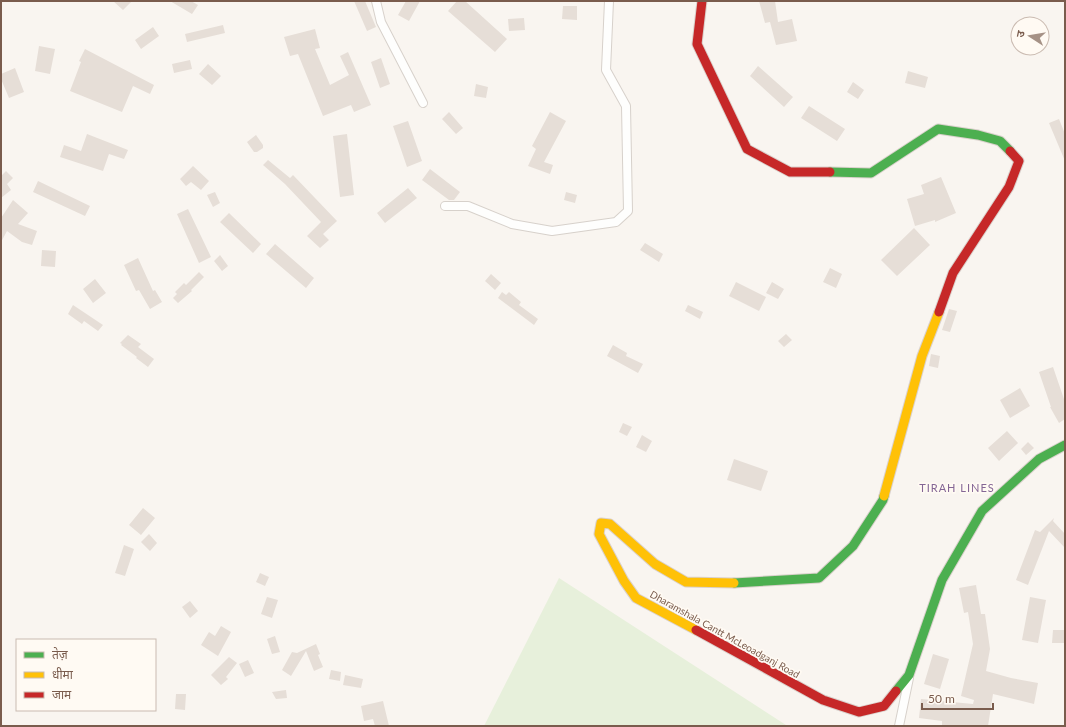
<svg xmlns="http://www.w3.org/2000/svg" width="1066" height="727" viewBox="0 0 1066 727" font-family="Lato,'Noto Sans Devanagari',sans-serif">
	<style>
		.green { fill: #e7f0db }
		.building { fill: #e6ded7 }
		.lines { fill: none; stroke-linecap: round; stroke-linejoin: round }
		.street-casing { stroke: #d7d1cb; stroke-width: 10 }
		.fast-casing { stroke: #dad1cc; stroke-width: 11 }
		.slow-casing { stroke: #dad1cc; stroke-width: 11 }
		.jam-casing { stroke: #dad1cc; stroke-width: 11 }
		.street { stroke: #fefefd; stroke-width: 8 }
		.fast { stroke: #4caf50; stroke-width: 9 }
		.slow { stroke: #ffc107; stroke-width: 9 }
		.jam { stroke: #c62828; stroke-width: 9 }
		.labels { text-anchor: middle; stroke-width: 3.5; stroke-linejoin: round; paint-order: stroke }
		.street-label { font-size: 10px; fill: #7a5c4d; stroke: #fffaf3 }
		.neighbourhood-label { font-size: 11px; letter-spacing: 1px; fill: #846695; stroke: #fffaf3 }
	</style>
	<rect width="100%" height="100%" fill="#f9f5f0"/>
	<!-- green -->
	<path class="green" d="M 559,578 L 786,725 L 786,726 L 484,726 Z"/>
	<!-- building -->
	<path class="building" d="M 113,1 L 132,1 L 123,10 Z
		M 170,1 L 191,1 L 198,5 L 192,14 Z
		M 354,1 L 365,1 L 376,27 L 367,31 Z
		M 406,1 L 420,1 L 409,21 L 398,15 Z
		M 457,1 L 465,1 L 507,39 L 495,52 L 448,11 Z
		M 759,1 L 775,1 L 778,22 L 792,19 L 797,41 L 776,45 L 770,22 L 765,23 Z
		M 563,6 L 577,6 L 577,20 L 562,19 Z
		M 524,18 L 525,30 L 509,31 L 508,19 Z
		M 223,25 L 225,33 L 187,42 L 185,34 Z
		M 153,27 L 159,36 L 141,49 L 135,40 Z
		M 315,29 L 320,48 L 315,49 L 330,85 L 349,75 L 340,56 L 348,52 L 371,105 L 354,112 L 351,105 L 323,116 L 298,54 L 290,56 L 284,37 Z
		M 39,46 L 55,49 L 50,74 L 35,71 Z
		M 85,49 L 154,85 L 150,94 L 133,86 L 122,112 L 70,91 L 81,62 L 79,61 Z
		M 381,58 L 390,84 L 380,88 L 371,62 Z
		M 190,60 L 192,69 L 174,73 L 172,64 Z
		M 208,64 L 221,76 L 212,85 L 199,74 Z
		M 758,66 L 793,97 L 784,107 L 750,76 Z
		M 15,68 L 24,92 L 9,98 L 1,79 L 1,74 Z
		M 908,71 L 928,77 L 925,88 L 905,83 Z
		M 853,82 L 864,90 L 858,99 L 847,92 Z
		M 476,84 L 488,87 L 486,98 L 474,96 Z
		M 809,106 L 845,129 L 837,141 L 801,118 Z
		M 449,112 L 463,128 L 456,134 L 442,119 Z
		M 550,112 L 566,121 L 544,162 L 553,165 L 550,174 L 528,166 L 536,149 L 532,146 Z
		M 1059,119 L 1065,134 L 1065,161 L 1049,123 Z
		M 408,121 L 422,161 L 407,167 L 393,126 Z
		M 87,134 L 128,150 L 124,159 L 109,154 L 103,171 L 60,157 L 64,145 L 81,151 Z
		M 347,134 L 354,195 L 340,197 L 333,136 Z
		M 256,135 L 263,145 L 263,148 L 257,152 L 254,152 L 247,142 Z
		M 268,160 L 290,178 L 293,175 L 337,221 L 323,234 L 329,240 L 320,248 L 307,236 L 321,222 L 285,184 L 263,165 Z
		M 193,166 L 209,181 L 201,190 L 191,182 L 186,186 L 180,179 Z
		M 430,169 L 460,192 L 454,200 L 449,200 L 422,180 Z
		M 6,171 L 13,178 L 7,184 L 11,190 L 1,198 L 1,176 Z
		M 941,177 L 956,213 L 935,222 L 935,220 L 915,226 L 907,199 L 924,194 L 921,185 Z
		M 38,181 L 90,206 L 85,216 L 33,192 Z
		M 408,188 L 417,198 L 385,223 L 377,213 Z
		M 215,192 L 220,203 L 213,207 L 207,195 Z
		M 566,192 L 577,195 L 575,203 L 564,200 Z
		M 13,200 L 28,213 L 18,224 L 37,231 L 32,245 L 22,242 L 7,231 L 1,242 L 1,218 Z
		M 188,209 L 211,257 L 199,263 L 177,214 Z
		M 229,213 L 261,244 L 253,253 L 220,222 Z
		M 914,228 L 930,245 L 897,276 L 881,260 Z
		M 645,243 L 663,254 L 659,262 L 640,250 Z
		M 275,244 L 314,278 L 306,288 L 266,254 Z
		M 42,250 L 56,251 L 55,267 L 41,266 Z
		M 220,255 L 228,266 L 222,271 L 214,261 Z
		M 138,258 L 153,291 L 155,290 L 162,302 L 150,309 L 139,290 L 136,291 L 124,265 Z
		M 830,268 L 842,274 L 836,288 L 823,282 Z
		M 199,272 L 204,277 L 191,290 L 192,291 L 178,303 L 173,298 L 177,294 L 175,292 L 184,283 L 186,285 Z
		M 491,274 L 501,283 L 495,290 L 485,281 Z
		M 95,279 L 106,293 L 93,303 L 83,289 Z
		M 736,282 L 766,297 L 759,311 L 729,296 Z
		M 772,282 L 784,289 L 778,299 L 766,293 Z
		M 502,292 L 506,295 L 509,292 L 521,302 L 519,305 L 538,319 L 534,325 L 498,298 Z
		M 73,305 L 103,325 L 98,331 L 84,321 L 82,324 L 68,314 Z
		M 688,305 L 703,312 L 700,319 L 685,311 Z
		M 949,309 L 957,311 L 950,332 L 942,330 Z
		M 786,334 L 792,340 L 784,347 L 778,341 Z
		M 128,335 L 141,344 L 138,347 L 154,359 L 148,367 L 136,358 L 137,357 L 121,345 L 122,344 L 120,343 Z
		M 613,345 L 627,353 L 626,356 L 643,364 L 638,373 L 607,356 Z
		M 931,354 L 940,356 L 938,368 L 929,366 Z
		M 1053,367 L 1065,402 L 1065,419 L 1059,423 L 1050,407 L 1051,407 L 1039,372 Z
		M 1020,388 L 1030,406 L 1010,418 L 1000,400 Z
		M 623,423 L 632,427 L 627,436 L 619,432 Z
		M 1007,431 L 1018,443 L 999,461 L 988,448 Z
		M 642,435 L 652,441 L 646,452 L 636,447 Z
		M 1028,442 L 1034,448 L 1026,455 L 1021,449 Z
		M 734,459 L 768,471 L 761,491 L 727,480 Z
		M 143,508 L 155,518 L 141,535 L 129,525 Z
		M 1054,518 L 1053,521 L 1065,534 L 1065,548 L 1049,531 L 1028,585 L 1016,580 L 1035,530 L 1040,532 Z
		M 149,534 L 157,543 L 150,551 L 141,542 Z
		M 124,545 L 134,549 L 125,576 L 115,573 Z
		M 260,573 L 269,577 L 265,586 L 256,582 Z
		M 976,585 L 981,614 L 985,614 L 990,649 L 986,671 L 1011,678 L 1038,683 L 1034,704 L 993,694 L 988,726 L 942,726 L 942,721 L 919,718 L 921,699 L 973,704 L 974,700 L 961,696 L 973,644 L 968,612 L 964,613 L 959,588 Z
		M 267,597 L 278,600 L 272,618 L 261,614 Z
		M 1030,597 L 1046,600 L 1038,643 L 1022,640 Z
		M 190,601 L 198,611 L 190,618 L 182,607 Z
		M 221,626 L 231,632 L 218,656 L 201,645 L 209,632 L 215,636 Z
		M 1053,630 L 1065,630 L 1065,643 L 1052,643 Z
		M 275,636 L 280,652 L 272,654 L 267,639 Z
		M 316,644 L 320,654 L 318,655 L 323,667 L 314,671 L 306,651 L 291,676 L 282,670 L 292,652 L 297,653 Z
		M 933,654 L 949,659 L 940,689 L 924,684 Z
		M 229,657 L 237,663 L 226,677 L 228,679 L 221,685 L 211,675 Z
		M 248,660 L 254,673 L 245,677 L 239,664 Z
		M 331,670 L 341,672 L 340,681 L 329,679 Z
		M 345,675 L 363,679 L 361,688 L 343,685 Z
		M 286,690 L 287,698 L 276,699 L 272,692 Z
		M 176,694 L 186,694 L 185,710 L 175,709 Z
		M 383,701 L 389,726 L 375,726 L 373,719 L 364,721 L 361,706 Z"/>
	<g class="lines">
		<defs>
			<path id="street" d="M 376,1 L 381,22 L 423,103
				M 445,206 L 468,206 L 512,224 L 552,231 L 616,222 L 628,211 L 626,106 L 606,70 L 609,1
				M 899,726 L 909,678"/>
			<path id="fast" d="M 830,172 L 871,173 L 938,129 L 978,135 L 1000,141 L 1010,151
				M 734,583 L 819,578 L 853,546 L 883,500 L 884,496
				M 896,691 L 909,675 L 942,580 L 982,511 L 1039,459 L 1065,445"/>
			<path id="slow" d="M 884,496 L 922,356 L 939,312
				M 696,630 L 636,598 L 624,581 L 599,534 L 601,523 L 610,524 L 655,564 L 686,582 L 734,583"/>
			<path id="jam" d="M 702,1 L 697,44 L 747,149 L 790,172 L 830,172
				M 939,312 L 953,273 L 1009,187 L 1019,161 L 1010,151
				M 696,630 L 823,700 L 859,712 L 884,706 L 896,691"/>
		</defs>
		<!-- street casing -->
		<use href="#street" class="street-casing"/>
		<!-- fast casing -->
		<use href="#fast" class="fast-casing"/>
		<!-- slow casing -->
		<use href="#slow" class="slow-casing"/>
		<!-- jam casing -->
		<use href="#jam" class="jam-casing"/>
		<!-- street -->
		<use href="#street" class="street"/>
		<!-- fast -->
		<use href="#fast" class="fast"/>
		<!-- slow -->
		<use href="#slow" class="slow"/>
		<!-- jam -->
		<use href="#jam" class="jam"/>
	</g>
	<g class="labels">
		<!-- street labels -->
		<g class="street-label">
			<text transform="translate(725 634) rotate(29)" y="4">Dharamshala Cantt McLeoadganj Road</text>
		</g>
		<!-- neighbourhood labels -->
		<g class="neighbourhood-label">
			<text x="957" y="492">TIRAH LINES</text>
		</g>
	</g>
	<!-- border -->
	<rect width="1066" height="727" fill="none" stroke="#7a5c4d" stroke-width="4"/>
	<!-- legend -->
	<rect x="16" y="639" width="140" height="72" fill="#fffaf3" stroke="#cabbb1"/>
	<rect x="24" y="652" width="20" height="6" fill="#4caf50" stroke="#cabbb1"/>
	<text x="52" y="659" font-size="12" fill="#7a5c4d">तेज़</text>
	<rect x="24" y="672" width="20" height="6" fill="#ffc107" stroke="#cabbb1"/>
	<text x="52" y="679" font-size="12" fill="#7a5c4d">धीमा</text>
	<rect x="24" y="692" width="20" height="6" fill="#c62828" stroke="#cabbb1"/>
	<text x="52" y="699" font-size="12" fill="#7a5c4d">जाम</text>
	<!-- north arrow -->
	<g transform="translate(1030 36) rotate(282)"><circle r="19" fill="#fffaf3" stroke="#cabbb1"/>
	<path d="M0-3L7 15L0 10L-7 15Z" fill="#a69286"/>
	<text y="-6" font-size="11" font-weight="bold" text-anchor="middle" fill="#7a5c4d">उ</text>
	</g>
	<!-- scale -->
	<path d="M922 703v6h71v-6" fill="none" stroke="#7a5c4d" stroke-width="2"/>
	<text x="928" y="703" font-size="12" fill="#7a5c4d" stroke="#fffaf3" stroke-width="3" paint-order="stroke">50 m</text>
</svg>
